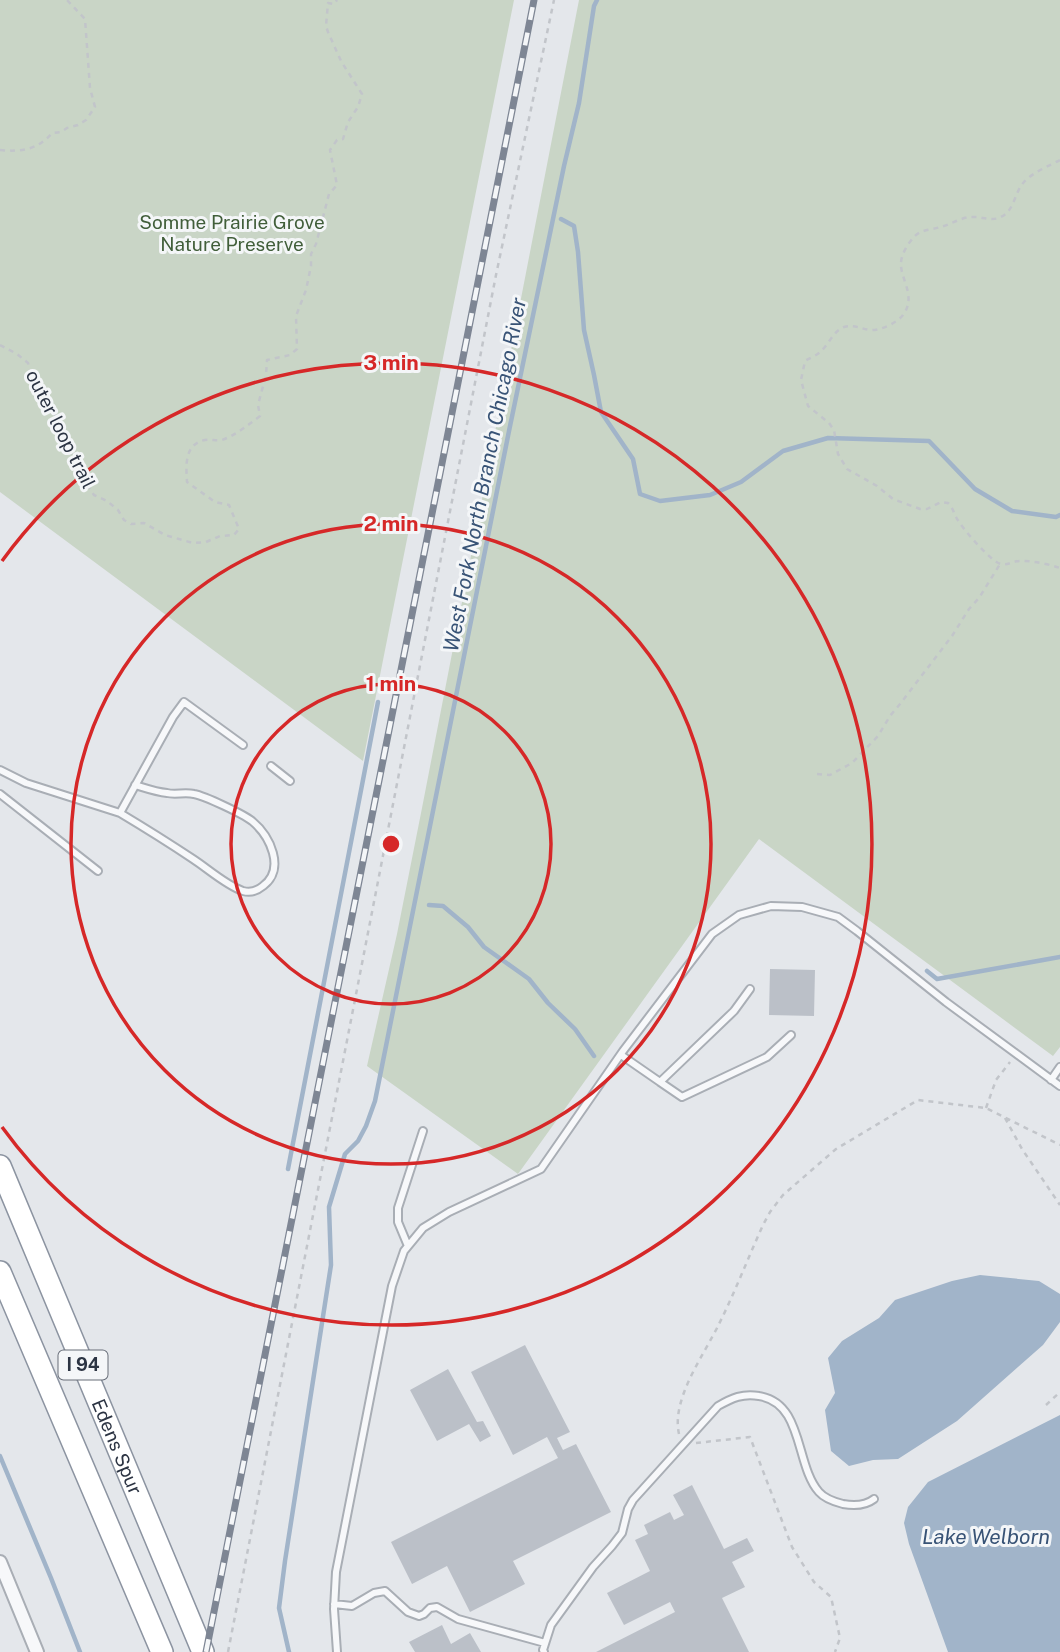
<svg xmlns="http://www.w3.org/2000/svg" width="1060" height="1652" viewBox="0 0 1060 1652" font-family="'Public Sans',sans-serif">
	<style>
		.green { fill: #c9d5c6 }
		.water { fill: #a1b4c9 }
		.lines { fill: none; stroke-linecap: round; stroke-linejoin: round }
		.stream { stroke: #a1b4c9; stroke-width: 4.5 }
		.building { fill: #bbc0c8 }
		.lane-casing { stroke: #a9aeb5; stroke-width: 10 }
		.street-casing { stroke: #a9aeb5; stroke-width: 16 }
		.highway-casing { stroke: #8c94a1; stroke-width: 24 }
		.path { stroke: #c2c5ca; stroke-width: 2.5; stroke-dasharray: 5 5; stroke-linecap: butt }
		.lane { stroke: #f7f8fa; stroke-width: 6 }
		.street { stroke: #f7f8fa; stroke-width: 12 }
		.highway { stroke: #fff; stroke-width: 21 }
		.rail-casing { stroke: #7e8694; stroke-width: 7 }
		.rail { stroke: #f4f6f8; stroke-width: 4.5; stroke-dasharray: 13; stroke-linecap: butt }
		.ring { fill: none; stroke: #d62828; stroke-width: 3.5 }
		.labels { text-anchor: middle; stroke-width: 6; stroke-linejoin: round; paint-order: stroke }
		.shield { fill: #f4f6f8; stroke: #686e79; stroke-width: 2 }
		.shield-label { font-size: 18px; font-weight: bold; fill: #2c3443 }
		.park-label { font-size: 19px; fill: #415e3a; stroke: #f4f6f8 }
		.street-label { font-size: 19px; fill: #2c3443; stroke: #f4f6f8 }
		.water-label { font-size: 21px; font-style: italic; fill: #385376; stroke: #f4f6f8 }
		.centre { fill: #d62828; stroke: #f4f6f8; stroke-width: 3.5 }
		.ring-label { font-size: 21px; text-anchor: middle; font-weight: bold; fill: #d62828; stroke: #f4f6f8; stroke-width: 6; stroke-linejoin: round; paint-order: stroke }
	</style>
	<rect width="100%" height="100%" fill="#e4e7eb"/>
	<!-- green -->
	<path class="green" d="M 0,0 L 514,0 L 363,761 L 0,492 Z
		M 579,0 L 1060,0 L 1060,1047 L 1053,1056 L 759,839 L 518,1174 L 367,1066 L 397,934 L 422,808 Z"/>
	<!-- water -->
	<path class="water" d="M 980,1275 L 1039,1281 L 1060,1294 L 1060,1322 L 1043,1345 L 957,1421 L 898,1459 L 873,1460 L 849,1466 L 831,1451 L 825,1410 L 835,1393 L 828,1358 L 842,1341 L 879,1318 L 895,1300 L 952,1281 Z
		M 1060,1415 L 1060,1652 L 948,1652 L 909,1544 L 904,1523 L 908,1507 L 928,1482 Z"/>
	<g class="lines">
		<!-- stream -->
		<path class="stream" d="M 561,219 L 574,226 L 578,252 L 584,330 L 594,375 L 601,412 L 633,459 L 640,494 L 660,501 L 710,495 L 741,482 L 783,451 L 828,438 L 929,441 L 975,489 L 1012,511 L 1056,517 L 1060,515
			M 429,905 L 443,906 L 468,927 L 484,947 L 529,979 L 548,1003 L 575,1029 L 594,1056
			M 927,971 L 937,979 L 1060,957
			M 288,1169 L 378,702
			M 0,1456 L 51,1578 L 80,1652
			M 289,1652 L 279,1608 L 285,1561 L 331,1265 L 329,1207 L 345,1154 L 358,1141 L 366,1126 L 375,1101 L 509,431 L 564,166 L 579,103 L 594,6 L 597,0"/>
	</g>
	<!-- building -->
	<path class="building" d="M 770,969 L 815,970 L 814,1016 L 769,1015 Z
		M 525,1345 L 570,1432 L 557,1438 L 563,1450 L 576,1444 L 611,1512 L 513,1561 L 525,1584 L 470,1612 L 447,1566 L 412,1584 L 391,1542 L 558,1458 L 547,1437 L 513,1455 L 471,1372 Z
		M 448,1369 L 477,1422 L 483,1421 L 491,1436 L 480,1442 L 469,1424 L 437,1441 L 410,1390 Z
		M 692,1485 L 724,1549 L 747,1538 L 754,1551 L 732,1562 L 745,1587 L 722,1598 L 749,1652 L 596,1652 L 675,1612 L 670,1602 L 624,1625 L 607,1593 L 650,1571 L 635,1540 L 648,1534 L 644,1525 L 670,1512 L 674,1520 L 684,1515 L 673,1495 Z
		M 442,1625 L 451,1644 L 470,1633 L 481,1652 L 415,1652 L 409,1642 Z"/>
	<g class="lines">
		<defs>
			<path id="lane" d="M 271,766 L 290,781
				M 0,770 L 26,783 L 120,813 L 173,717 L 184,702 L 243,745
				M 0,794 L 98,871
				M 120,813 C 145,828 169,843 193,859 C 207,868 227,886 243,891 C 250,893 257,891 263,886 C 286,869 270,836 252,821 C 243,814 205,796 194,794 C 185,792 175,795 167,793 C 156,792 145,788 135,785
				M 621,1055 L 660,1082 L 734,1011 L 750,989
				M 1051,1080 L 1060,1067
				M 660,1082 L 682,1097 L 767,1057 L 791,1035
				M 408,1246 L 398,1222 L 398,1208 L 423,1131
				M 334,1604 L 352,1606 L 374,1593 L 385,1591 L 408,1612 L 419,1616 L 424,1614 L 430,1608 L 437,1607 L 458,1619 L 545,1643
				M 337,1652 L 334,1609 L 336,1572 L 392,1286 L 404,1251 L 423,1228 L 449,1212 L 541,1169 L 623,1051 L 712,934 L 739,915 L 771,906 L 802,907 L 838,917 L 857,931 L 946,1002 L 1060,1086
				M 544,1652 L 543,1650 L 551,1625 L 593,1567 L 612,1546 L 622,1533 L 628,1509 L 633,1500 L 718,1406 C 732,1398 743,1393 759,1396 C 804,1403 795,1465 819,1492 C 825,1499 835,1502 843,1504 C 854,1506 865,1506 874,1499"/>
			<path id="street" d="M 0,1562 L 37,1652"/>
			<g id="highway">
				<path id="s1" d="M 0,1166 L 203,1652"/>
				<path d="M 0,1272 L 162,1652"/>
			</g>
		</defs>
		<!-- lane casing -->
		<use href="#lane" class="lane-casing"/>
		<!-- street casing -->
		<use href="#street" class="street-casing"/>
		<!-- highway casing -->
		<use href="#highway" class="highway-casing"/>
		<!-- path -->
		<path class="path" d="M 0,150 C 20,152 38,150 52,133 L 61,132 L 67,128 L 78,125 L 86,120 L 95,107 L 90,88 L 85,19 L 67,0
			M 1060,160 C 1049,166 1033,172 1024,182 C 1014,193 1015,210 1001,217 C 991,222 981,216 970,217 C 960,218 950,225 940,227 C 932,230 922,229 915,236 C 909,242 901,254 901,263 C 900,279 917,296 903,315 C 897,323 880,331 870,330 C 861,329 854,324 844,327 C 834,330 828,346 819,353 C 815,356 810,358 805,361 L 801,380 L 808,406 L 829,423 L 834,430 L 838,454 L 847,469 L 877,486 L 893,499 L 920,509 L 927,509 L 941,502 L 948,503 C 953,508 953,511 956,517 C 960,526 992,563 1001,564 C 1008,566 1014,560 1022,561 C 1034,561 1048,564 1060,568
			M 0,345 L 17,354 L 28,363 L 31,373 L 54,413 L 67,445 L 71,453 L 79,462 L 81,473 L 87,484 L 94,495 L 107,501 L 118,510 L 124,520 L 131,524 L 144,523 L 165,535 L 193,543 L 206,542 L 220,536 L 234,535 L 239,529 L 229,505 L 215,502 L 187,482 C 186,466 184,444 205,440 C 211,439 216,441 222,440 C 236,435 248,425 260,416 L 258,405 L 266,375 L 267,360 L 290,355 L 297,349 L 296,316 L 306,290 L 311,266 L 311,254 L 316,244 L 329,194 L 337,185 L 330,150 L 337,140 L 343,139 L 348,122 L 358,107 L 362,94 L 341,61 L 328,32 L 326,26 L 328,3 L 334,4 L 337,0
			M 817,774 L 830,775 L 852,763 L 878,736 L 890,716 L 900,704 L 952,636 L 969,609 L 979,598 L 1000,564
			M 986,1108 L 996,1080 L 1010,1062
			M 1005,1118 L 1022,1149 L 1060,1205
			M 1046,1405 L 1060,1392
			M 679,1434 C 671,1399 704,1355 719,1324 C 735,1292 748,1258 763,1225 L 770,1212 L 783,1195 L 836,1149 L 918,1100 L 986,1108 L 1060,1145
			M 696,1443 L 750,1437 L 792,1547 L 814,1582 L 831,1597 L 840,1638 L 835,1652
			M 228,1652 L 496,275 L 554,0"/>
		<!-- lane -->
		<use href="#lane" class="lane"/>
		<!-- street -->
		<use href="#street" class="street"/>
		<!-- highway -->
		<use href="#highway" class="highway"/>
		<defs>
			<path id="rail" d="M 206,1652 L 534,0"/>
		</defs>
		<!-- rail casing -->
		<use href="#rail" class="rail-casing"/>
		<!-- rail -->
		<use href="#rail" class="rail"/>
	</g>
	<!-- distance rings -->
	<g class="ring">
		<circle cx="391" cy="844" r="160"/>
		<circle cx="391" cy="844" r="320"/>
		<path d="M2 561A481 481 0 1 1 2 1127"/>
	</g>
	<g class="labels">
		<!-- shield labels -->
		<rect class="shield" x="58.5" y="1350.5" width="49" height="29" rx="5"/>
		<g class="shield-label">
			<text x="83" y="1371">I 94</text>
		</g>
		<!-- park labels -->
		<g class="park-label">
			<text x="232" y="229">Somme Prairie Grove<tspan x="232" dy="22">Nature Preserve</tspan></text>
		</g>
		<!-- street labels -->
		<g class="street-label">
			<text transform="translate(61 429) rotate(63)" y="7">outer loop trail</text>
			<text dy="7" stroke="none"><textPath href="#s1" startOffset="304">Edens Spur</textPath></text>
		</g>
		<!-- water labels -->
		<g class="water-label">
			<text transform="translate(485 475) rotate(-79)" y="7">West Fork North Branch Chicago River</text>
			<text x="986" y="1544">Lake Welborn</text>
		</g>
	</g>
	<circle cx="391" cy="844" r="10" class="centre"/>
	<g class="ring-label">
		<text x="391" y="370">3 min</text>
		<text x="391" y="531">2 min</text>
		<text x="391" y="691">1 min</text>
	</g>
</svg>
